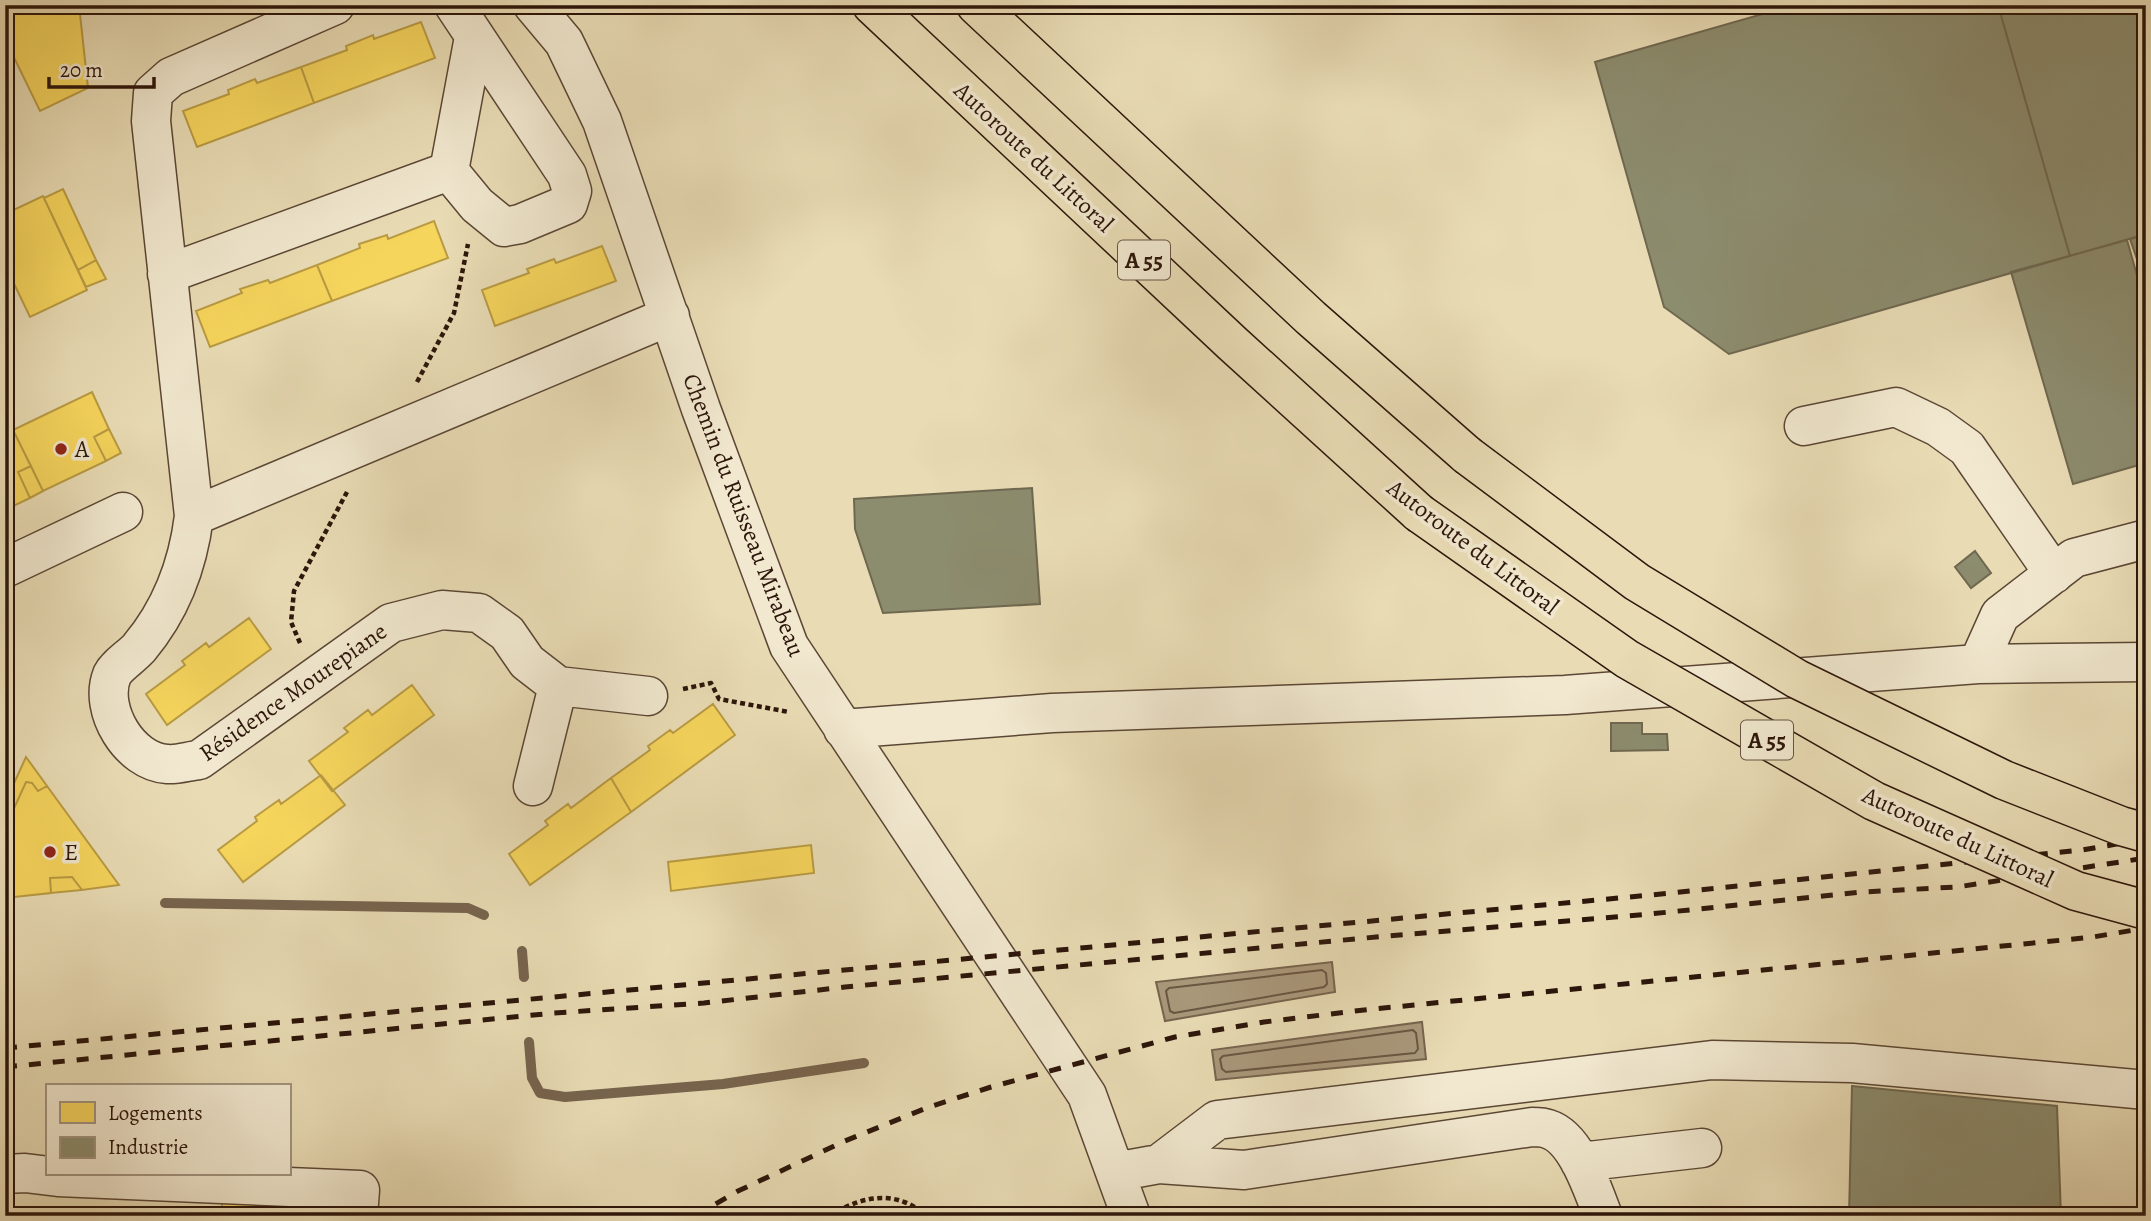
<svg xmlns="http://www.w3.org/2000/svg" width="2151" height="1221" viewBox="0 0 2151 1221" font-family="Alegreya,serif">
	<style>
		.water { fill: #a9987b; stroke: #77644e; stroke-width: 2 }
		.homes { fill: #f6d55c; stroke: #b99b43; stroke-width: 2 }
		.industry { fill: #8c8c6e; stroke: #6f6850; stroke-width: 2 }
		.lines { fill: none; stroke-linecap: round; stroke-linejoin: round }
		.shore { stroke: #6a5642; stroke-width: 2 }
		.stream { stroke: #77644e; stroke-width: 10 }
		.minor-casing { stroke: #5b4735; stroke-width: 41 }
		.highway-casing { stroke: #2c150a; stroke-width: 41 }
		.path { stroke: #2c150a; stroke-width: 4.5; stroke-dasharray: 5 3.5; stroke-linecap: butt }
		.minor { stroke: #f1e8cf; stroke-width: 38 }
		.highway { stroke: #e9dcb5; stroke-width: 38 }
		.rail { stroke: #2c150a; stroke-width: 5; stroke-dasharray: 12 12; stroke-linecap: butt }
		.highway-bridge-casing { stroke: #2c150a; stroke-width: 41; stroke-linecap: butt }
		.highway-bridge { stroke: #e9dcb5; stroke-width: 38 }
		.poi-dot { fill: #8f2418; stroke: #f1e8cf; stroke-width: 2.5 }
		.labels { text-anchor: middle; stroke-width: 7; stroke-linejoin: round; paint-order: stroke }
		.shield { fill: #f1e8cf; stroke: #675445; stroke-width: 2 }
		.shield-label { font-size: 23px; font-weight: bold; fill: #2c150a }
		.street-label { font-size: 24px; fill: #2c150a; stroke: #f1e8cf }
		.poi-label { font-size: 24px; fill: #2c150a; stroke: #f1e8cf; text-anchor: start }
	</style>
	<rect width="100%" height="100%" fill="#e9dcb5"/>
	<filter id="stains"><feTurbulence type="fractalNoise" baseFrequency=".00286" numOctaves="4"/><feColorMatrix values="0 0 0 0 .2 0 0 0 0 .09 0 0 0 0 .02 0 0 0 .5 -.17"/></filter>
	<radialGradient id="worn" r=".72"><stop offset=".6" stop-color="#630" stop-opacity="0"/><stop offset="1" stop-color="#630" stop-opacity=".3"/></radialGradient>
	<!-- water -->
	<path class="water" d="M 1332,962 L 1335,992 L 1165,1021 L 1156,982 Z
		M 1422,1022 L 1426,1059 L 1216,1080 L 1212,1050 Z"/>
	<!-- homes -->
	<path class="homes" d="M 5,5 L 79,5 L 88,88 L 40,111 L 5,39 Z
		M 421,22 L 435,58 L 314,103 L 301,67 L 347,50 L 346,46 L 373,35 L 374,39 Z
		M 301,67 L 314,103 L 197,147 L 183,111 L 229,94 L 228,90 L 255,79 L 257,83 Z
		M 63,189 L 96,260 L 78,270 L 44,198 Z
		M 43,196 L 87,290 L 30,317 L 5,265 L 5,214 Z
		M 434,221 L 448,258 L 332,301 L 317,265 L 360,248 L 359,244 L 387,235 L 388,239 Z
		M 602,246 L 616,281 L 495,326 L 482,290 L 529,273 L 527,269 L 554,259 L 556,263 Z
		M 96,260 L 106,279 L 86,287 L 78,270 Z
		M 317,265 L 332,301 L 210,347 L 196,311 L 242,293 L 240,289 L 268,280 L 270,283 Z
		M 92,392 L 109,429 L 94,437 L 106,461 L 43,491 L 13,430 Z
		M 109,429 L 121,453 L 106,461 L 94,437 Z
		M 13,430 L 31,466 L 18,472 L 30,498 L 5,510 L 5,434 Z
		M 31,466 L 43,491 L 30,498 L 18,472 Z
		M 249,618 L 271,649 L 167,725 L 146,694 L 185,665 L 182,661 L 206,643 L 209,647 Z
		M 412,685 L 434,715 L 332,791 L 309,761 L 348,732 L 344,728 L 368,710 L 372,715 Z
		M 713,704 L 735,735 L 631,812 L 611,778 L 650,750 L 648,746 L 670,730 L 673,733 Z
		M 26,757 L 47,786 L 38,791 L 32,783 L 26,782 L 5,828 L 5,803 Z
		M 321,775 L 345,805 L 243,882 L 218,850 L 257,821 L 255,817 L 279,800 L 281,804 Z
		M 611,778 L 631,812 L 530,885 L 509,854 L 548,825 L 545,821 L 568,804 L 571,808 Z
		M 26,782 L 32,783 L 38,791 L 47,786 L 119,885 L 82,890 L 72,877 L 50,878 L 51,893 L 5,898 L 5,828 Z
		M 811,845 L 814,873 L 671,891 L 668,862 Z
		M 72,877 L 82,890 L 51,893 L 50,878 Z
		M 223,1195 L 325,1202 L 325,1216 L 221,1216 Z"/>
	<!-- industry -->
	<path class="industry" d="M 1794,5 L 1998,5 L 2070,256 L 1729,354 L 1664,307 L 1595,62 Z
		M 1998,5 L 2146,5 L 2146,234 L 2070,256 Z
		M 2146,235 L 2146,264 L 2139,265 L 2130,239 Z
		M 2127,240 L 2146,307 L 2146,463 L 2073,484 L 2011,272 Z
		M 1032,488 L 1040,604 L 883,613 L 855,529 L 854,499 Z
		M 1975,551 L 1991,573 L 1971,588 L 1955,567 Z
		M 1611,723 L 1642,723 L 1642,734 L 1667,734 L 1668,750 L 1611,751 Z
		M 1852,1086 L 2057,1106 L 2061,1216 L 1849,1216 Z"/>
	<g class="lines">
		<!-- shore -->
		<path class="shore" d="M 1322,970 L 1326,973 L 1327,984 L 1324,987 L 1174,1013 L 1170,1011 L 1166,991 L 1169,988 Z
			M 1413,1030 L 1416,1033 L 1418,1049 L 1415,1053 L 1226,1072 L 1222,1069 L 1220,1059 L 1223,1056 Z"/>
		<!-- stream -->
		<path class="stream" d="M 165,903 L 468,908 L 484,915
			M 522,951 L 524,977
			M 529,1042 L 532,1078 L 540,1093 L 565,1097 L 723,1084 L 864,1063"/>
		<defs>
			<path id="minor" d="M 335,5 L 171,77 L 153,93 L 151,121 L 194,516 C 188,565 171,610 139,648 C 131,657 117,665 112,675 C 98,710 130,762 167,764 C 177,765 189,761 199,760 L 391,623 L 442,610 L 479,613 L 507,633 L 527,662 L 558,686 L 648,696
				M 533,5 L 564,42 L 602,121 L 701,409 L 789,646 L 1087,1095 L 1131,1216
				M 449,171 L 474,37
				M 167,274 L 449,171 L 477,205 L 504,227 L 520,224 L 568,204 L 572,191 L 567,175 L 454,5
				M 1804,426 L 1896,407 L 1938,427 L 1967,448 L 2054,574
				M 194,516 L 670,316
				M 5,568 L 123,512
				M 1978,664 L 2000,615 L 2074,558 L 2146,539
				M 843,729 L 1052,713 L 1565,695 L 1978,664 L 2146,662
				M 533,786 L 558,686
				M 1580,1162 L 1702,1148
				M 1159,1164 L 1244,1170 L 1532,1127 C 1537,1127 1543,1127 1548,1129 C 1577,1138 1593,1191 1603,1216
				M 1115,1172 L 1159,1164 L 1217,1120 L 1712,1060 L 1852,1063 L 2146,1090
				M 5,1174 L 25,1173 L 58,1177 L 360,1190 L 358,1216"/>
			<path id="highway" d="M 872,5 L 1232,343 L 1419,513
				M 976,5 L 1311,318 L 1467,455"/>
		</defs>
		<!-- minor casing -->
		<use href="#minor" class="minor-casing"/>
		<!-- highway casing -->
		<use href="#highway" class="highway-casing"/>
		<!-- path -->
		<path class="path" d="M 417,382 L 454,313 L 468,244
			M 300,643 L 291,622 L 294,591 L 347,492
			M 683,689 L 711,683 L 719,699 L 789,712
			M 830,1216 C 851,1202 879,1192 904,1202 C 913,1205 921,1211 929,1216"/>
		<!-- minor -->
		<use href="#minor" class="minor"/>
		<!-- highway -->
		<use href="#highway" class="highway"/>
		<!-- rail -->
		<path class="rail" d="M 5,1048 L 1651,895 L 2082,850 L 2146,839
			M 5,1067 L 554,1013 L 704,1003 L 845,987 L 1376,937 L 1650,914 L 1862,892 L 1957,887 L 2146,858
			M 695,1216 L 738,1191 L 845,1141 L 929,1107 L 991,1087 L 1175,1037 L 1264,1022 L 1364,1010 L 2093,937 L 2146,928"/>
		<defs>
			<path id="highway-bridge" d="M 1467,455 L 1637,582 L 1797,679 L 2004,780 L 2121,826 L 2146,833
				M 1419,513 L 1627,659 L 1874,801 L 2076,891 L 2146,910"/>
		</defs>
		<!-- highway-bridge casing -->
		<use href="#highway-bridge" class="highway-bridge-casing"/>
		<!-- highway-bridge -->
		<use href="#highway-bridge" class="highway-bridge"/>
	</g>
	<!-- markers -->
	<g class="poi-dot">
		<circle cx="61" cy="449" r="7"/>
		<circle cx="50" cy="852" r="7"/>
	</g>
	<g class="labels">
		<!-- shield labels -->
		<g class="shield">
			<rect x="1118" y="240.5" width="52" height="39" rx="5"/>
			<rect x="1741" y="720.5" width="52" height="39" rx="5"/>
		</g>
		<g class="shield-label">
			<text x="1144" y="268">A 55</text>
			<text x="1767" y="748">A 55</text>
		</g>
		<!-- street labels -->
		<g class="street-label">
			<text transform="translate(1034 157) rotate(43)" y="8">Autoroute du Littoral</text>
			<text transform="translate(744 515) rotate(69)" y="8">Chemin du Ruisseau Mirabeau</text>
			<text transform="translate(1473 547) rotate(37)" y="8">Autoroute du Littoral</text>
			<text transform="translate(293 692) rotate(-35)" y="8">Résidence Mourepiane</text>
			<text transform="translate(1958 837) rotate(25)" y="8">Autoroute du Littoral</text>
		</g>
		<!-- poi labels -->
		<g class="poi-label">
			<text x="75" y="457">A</text>
			<text x="64" y="860">E</text>
		</g>
	</g>
	<!-- margin -->
	<rect width="2151" height="1221" fill="none" stroke="#e9dcb5" stroke-width="28"/>
	<rect x="7" y="7" width="2137" height="1207" fill="none" stroke="#2c150a" stroke-width="3.5"/>
	<rect x="14" y="14" width="2123" height="1193" fill="none" stroke="#2c150a" stroke-width="2"/>
	<!-- legend -->
	<rect x="46" y="1084" width="245" height="91" fill="#f1e8cf" stroke="#a29480" stroke-width="2"/>
	<rect x="60" y="1102" width="35" height="21" fill="#f6d55c" stroke="#a29480" stroke-width="2"/>
	<text x="108" y="1120" font-size="21" fill="#2c150a">Logements</text>
	<rect x="60" y="1137" width="35" height="21" fill="#8c8c6e" stroke="#a29480" stroke-width="2"/>
	<text x="108" y="1154" font-size="21" fill="#2c150a">Industrie</text>
	<!-- scale -->
	<path d="M49 77v10h105v-10" fill="none" stroke="#2c150a" stroke-width="3.5"/>
	<text x="60" y="77" font-size="21" fill="#2c150a" stroke="#f1e8cf" stroke-width="5" paint-order="stroke">20 m</text>
	<rect width="100%" height="100%" filter="url(#stains)"/>
	<rect width="100%" height="100%" fill="url(#worn)"/>
</svg>
